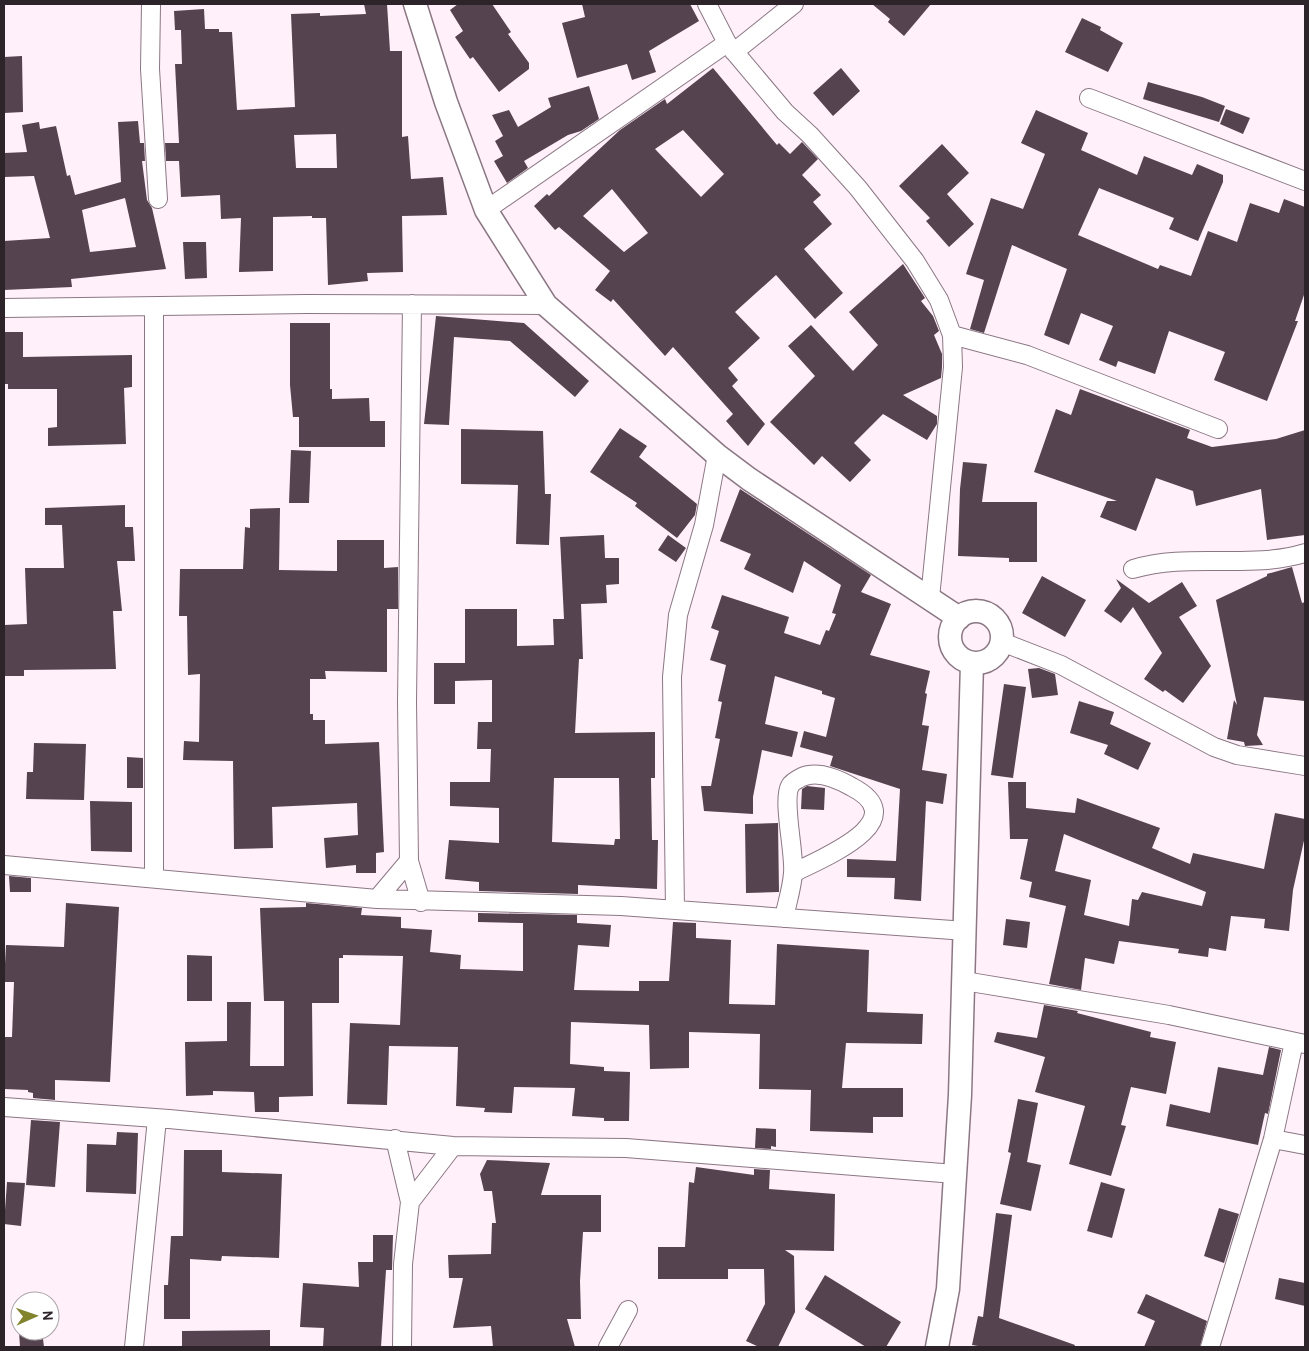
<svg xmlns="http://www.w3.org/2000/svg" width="1309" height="1351" viewBox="0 0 1309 1351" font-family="Overpass,sans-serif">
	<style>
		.building { fill: #55434f; fill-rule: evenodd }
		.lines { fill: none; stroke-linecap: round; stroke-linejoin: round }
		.minor-casing { stroke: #8b7784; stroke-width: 20 }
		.tertiary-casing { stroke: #8b7784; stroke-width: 25 }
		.minor { stroke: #fff; stroke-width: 18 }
		.tertiary { stroke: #fff; stroke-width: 22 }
	</style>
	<rect width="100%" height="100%" fill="#fff0fa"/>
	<!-- building -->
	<path class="building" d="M 364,4 L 387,4 L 390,51 L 402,51 L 402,137 L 408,136 L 411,179 L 443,177 L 447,215 L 402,216 L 403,272 L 367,273 L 368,281 L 328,285 L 326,218 L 312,218 L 312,216 L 273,217 L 273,271 L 239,272 L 241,218 L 221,219 L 220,195 L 181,197 L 179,161 L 166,161 L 165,143 L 179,143 L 175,64 L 182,64 L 181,30 L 175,30 L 174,11 L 204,9 L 205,29 L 219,29 L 219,32 L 232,32 L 237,110 L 295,107 L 291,14 L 320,13 L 320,16 L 366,14 ZM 336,134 L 337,168 L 296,168 L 294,135 Z
		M 458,4 L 492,4 L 511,32 L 508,34 L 529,63 L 529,69 L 499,92 L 473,57 L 470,59 L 455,37 L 463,31 L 450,10 Z
		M 582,4 L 690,4 L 699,21 L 649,51 L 656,72 L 632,80 L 627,64 L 577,78 L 562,23 L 585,17 Z
		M 872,4 L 931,4 L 904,36 L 888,22 L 890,19 Z
		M 1082,18 L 1101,27 L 1100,30 L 1123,43 L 1108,72 L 1065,52 Z
		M 22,56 L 23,112 L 4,113 L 4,57 Z
		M 713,68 L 777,145 L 779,143 L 790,154 L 802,142 L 818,159 L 802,175 L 821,195 L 813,202 L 832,224 L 804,249 L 843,293 L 815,319 L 776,275 L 735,312 L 760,338 L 728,368 L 738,380 L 732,386 L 765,424 L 748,446 L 726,421 L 733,414 L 673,347 L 665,356 L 613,299 L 611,302 L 595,290 L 610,271 L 559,227 L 555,230 L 534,206 L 547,194 L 549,196 L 620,130 L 665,99 L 667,104 ZM 683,130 L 724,174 L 701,197 L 655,149 ZM 612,189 L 648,233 L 624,252 L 583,216 Z
		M 841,68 L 860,91 L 833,116 L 813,93 Z
		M 1148,82 L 1202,97 L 1225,106 L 1219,122 L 1143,99 Z
		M 589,86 L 599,119 L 581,131 L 568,135 L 524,161 L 528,168 L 507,183 L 494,161 L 503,156 L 495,141 L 503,136 L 492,115 L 509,110 L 518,127 L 551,107 L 548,98 Z
		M 1226,109 L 1250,118 L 1243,134 L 1220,124 Z
		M 1036,110 L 1088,133 L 1081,150 L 1137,175 L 1144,156 L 1192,175 L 1197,164 L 1223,175 L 1223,182 L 1198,241 L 1169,229 L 1174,218 L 1099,188 L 1078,235 L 1158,269 L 1160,265 L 1191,276 L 1208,231 L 1237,242 L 1250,203 L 1279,213 L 1284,199 L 1305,207 L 1305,292 L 1295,321 L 1298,321 L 1267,401 L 1214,380 L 1225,352 L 1169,331 L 1155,374 L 1118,361 L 1116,367 L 1099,360 L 1113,326 L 1081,313 L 1069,345 L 1044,335 L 1067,269 L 1012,245 L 984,333 L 970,329 L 984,280 L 966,274 L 991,198 L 1023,209 L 1045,154 L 1021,143 Z
		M 138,121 L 140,143 L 144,143 L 145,161 L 142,161 L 147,200 L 152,208 L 166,269 L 71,279 L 72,287 L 4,290 L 4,241 L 50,238 L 34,176 L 4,177 L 4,153 L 27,152 L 22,125 L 39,122 L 40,129 L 56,126 L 67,176 L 70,175 L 75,195 L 121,182 L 118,122 ZM 125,198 L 136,247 L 90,252 L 82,210 Z
		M 942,144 L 969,173 L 947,194 L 974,224 L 949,247 L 926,221 L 930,218 L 899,186 Z
		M 183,242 L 206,242 L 207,278 L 185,279 Z
		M 903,264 L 925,298 L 921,301 L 933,316 L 939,331 L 934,335 L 942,354 L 942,367 L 941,378 L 903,395 L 937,416 L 937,424 L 927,440 L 883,414 L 854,443 L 871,460 L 850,482 L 822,456 L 814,465 L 770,422 L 815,376 L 788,346 L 811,325 L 853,371 L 878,345 L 849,312 Z
		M 436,316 L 524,323 L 589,381 L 575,397 L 510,341 L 454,337 L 449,425 L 424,424 Z
		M 290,323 L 330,323 L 330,389 L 332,389 L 332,399 L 369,398 L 370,421 L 385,421 L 385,447 L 299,447 L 299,417 L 293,417 L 290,385 Z
		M 4,332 L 23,332 L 23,357 L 132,355 L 132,387 L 124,388 L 126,444 L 48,446 L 48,428 L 57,427 L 57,389 L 8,389 L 8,384 L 4,384 Z
		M 1080,389 L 1190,430 L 1187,438 L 1212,447 L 1276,439 L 1305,430 L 1305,535 L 1267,540 L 1261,489 L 1196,506 L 1193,491 L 1156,478 L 1136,531 L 1100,517 L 1107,501 L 1117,501 L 1034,472 L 1056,409 L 1071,415 Z
		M 620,428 L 647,446 L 639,457 L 697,504 L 695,515 L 677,538 L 635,506 L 637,503 L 590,472 Z
		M 461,429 L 543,431 L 545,494 L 551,494 L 549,545 L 516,544 L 518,485 L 461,484 Z
		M 291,450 L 311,451 L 309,503 L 289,503 Z
		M 963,462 L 987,464 L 982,502 L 1037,502 L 1037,562 L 1009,562 L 1009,558 L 958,556 L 960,489 Z
		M 740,489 L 871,575 L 861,592 L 891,604 L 870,655 L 930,671 L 925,693 L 927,694 L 922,725 L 929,726 L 922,770 L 947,774 L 943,804 L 926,801 L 921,901 L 894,899 L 895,878 L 847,877 L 847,859 L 896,861 L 900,789 L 830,766 L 833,756 L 800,747 L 804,731 L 826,737 L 835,698 L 822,694 L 822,691 L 775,676 L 765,724 L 798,732 L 792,757 L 762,750 L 753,797 L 753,814 L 704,811 L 701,786 L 711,786 L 720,739 L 715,738 L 722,702 L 718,701 L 726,665 L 710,660 L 719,631 L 711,628 L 722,595 L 789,617 L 784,633 L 820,645 L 826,630 L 829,631 L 836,614 L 832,613 L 841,585 L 804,561 L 793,593 L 744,569 L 751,554 L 720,541 Z
		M 125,505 L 125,527 L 133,527 L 135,561 L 117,561 L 122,611 L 113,611 L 116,669 L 24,670 L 24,676 L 5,676 L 4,625 L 27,624 L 25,568 L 64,568 L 62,525 L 45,525 L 45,508 Z
		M 280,508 L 279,570 L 337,571 L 337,540 L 384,540 L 384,568 L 398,567 L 398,609 L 387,609 L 387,672 L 325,671 L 326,679 L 310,679 L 310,714 L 313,714 L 313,720 L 325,720 L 325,744 L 379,742 L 384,852 L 376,853 L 376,873 L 356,873 L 356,865 L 326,868 L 324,838 L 358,835 L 357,803 L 272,807 L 273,848 L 234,849 L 233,761 L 183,760 L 184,741 L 199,742 L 200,674 L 188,675 L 187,616 L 179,616 L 180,569 L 243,569 L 245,527 L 250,528 L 250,509 Z
		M 604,535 L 605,558 L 619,558 L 619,584 L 606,585 L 607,603 L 581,604 L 583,659 L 579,659 L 575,733 L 655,732 L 655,778 L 651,778 L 652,840 L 658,840 L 657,889 L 578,885 L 578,894 L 479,891 L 479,882 L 445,879 L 449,840 L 499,843 L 499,808 L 450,806 L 450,782 L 490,782 L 491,749 L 477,749 L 478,722 L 492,722 L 492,680 L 455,681 L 455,704 L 434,704 L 434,663 L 465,663 L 465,609 L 517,609 L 517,646 L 554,645 L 553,619 L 564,619 L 560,537 ZM 554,778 L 619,778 L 620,839 L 615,839 L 614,845 L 552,842 Z
		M 668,535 L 686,548 L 676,562 L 658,550 Z
		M 1292,567 L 1302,603 L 1305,602 L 1305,701 L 1264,697 L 1257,735 L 1263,745 L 1245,746 L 1244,742 L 1227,739 L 1234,700 L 1237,705 L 1216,600 L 1267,576 L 1267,574 Z
		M 1042,576 L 1086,600 L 1065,637 L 1022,613 Z
		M 1116,579 L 1149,603 L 1182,582 L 1197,606 L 1179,617 L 1211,666 L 1183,703 L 1165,690 L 1163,692 L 1144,679 L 1162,653 L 1133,607 L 1121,623 L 1104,611 L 1121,588 Z
		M 1039,668 L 1055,674 L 1058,695 L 1032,698 L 1028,669 Z
		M 1004,684 L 1026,687 L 1013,778 L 991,775 Z
		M 1079,701 L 1114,712 L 1110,724 L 1151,743 L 1138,770 L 1104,754 L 1108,745 L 1070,733 Z
		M 34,743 L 86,744 L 84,800 L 26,799 L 27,772 L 33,772 Z
		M 127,757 L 143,758 L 143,788 L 127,788 Z
		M 1008,782 L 1026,782 L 1026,808 L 1075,813 L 1077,798 L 1160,828 L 1152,848 L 1190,864 L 1193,853 L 1264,869 L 1275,813 L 1305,819 L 1305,836 L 1293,890 L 1289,931 L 1264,928 L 1265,919 L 1231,916 L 1226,951 L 1209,948 L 1208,957 L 1178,953 L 1179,949 L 1119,941 L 1114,964 L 1085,958 L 1081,990 L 1049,984 L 1066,906 L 1029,897 L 1032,882 L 1020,879 L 1028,839 L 1010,839 ZM 1064,834 L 1206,892 L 1202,906 L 1142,892 L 1138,900 L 1132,899 L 1129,926 L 1084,915 L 1091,880 L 1055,871 Z
		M 807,786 L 825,788 L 824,810 L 801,809 L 802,789 Z
		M 90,801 L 132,802 L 132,852 L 91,851 Z
		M 778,823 L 779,892 L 746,893 L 745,824 Z
		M 9,876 L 31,878 L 31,892 L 10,892 Z
		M 66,903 L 119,907 L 110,1082 L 55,1080 L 55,1100 L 33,1098 L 33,1093 L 28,1092 L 28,1090 L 4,1089 L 4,1037 L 12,1037 L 14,982 L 4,982 L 6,945 L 64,947 Z
		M 306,903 L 362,908 L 361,915 L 401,917 L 401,928 L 432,930 L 430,952 L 461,955 L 460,969 L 523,971 L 523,923 L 478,922 L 478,913 L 577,915 L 577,923 L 611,925 L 609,947 L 578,945 L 574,990 L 639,991 L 639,981 L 669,981 L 673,922 L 696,923 L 696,938 L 731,940 L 729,1004 L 775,1005 L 777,944 L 869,950 L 867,1012 L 923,1014 L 922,1044 L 846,1043 L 842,1088 L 903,1088 L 903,1117 L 873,1117 L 873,1133 L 810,1131 L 811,1090 L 759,1089 L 760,1034 L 689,1032 L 689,1068 L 650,1069 L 649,1025 L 571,1022 L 570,1064 L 604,1067 L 604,1071 L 630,1072 L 629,1121 L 604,1121 L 604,1118 L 572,1116 L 575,1088 L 514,1087 L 512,1113 L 484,1112 L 485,1108 L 456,1106 L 458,1047 L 389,1046 L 387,1105 L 347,1104 L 350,1023 L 400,1025 L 403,956 L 343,955 L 343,958 L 339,958 L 339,1003 L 312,1003 L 313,1096 L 279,1097 L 279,1112 L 255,1112 L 254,1092 L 213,1091 L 213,1095 L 186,1096 L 185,1042 L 227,1041 L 227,1002 L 251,1002 L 250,1066 L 284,1066 L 284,1001 L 264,1001 L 260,908 L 306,907 Z
		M 1006,919 L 1030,922 L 1027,948 L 1003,945 Z
		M 187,955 L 212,956 L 212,1001 L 187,1001 Z
		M 1044,1005 L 1078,1011 L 1077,1013 L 1151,1032 L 1150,1037 L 1176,1042 L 1166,1094 L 1131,1087 L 1121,1125 L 1126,1126 L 1111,1176 L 1069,1164 L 1085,1106 L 1035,1092 L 1045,1057 L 994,1042 L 997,1032 L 1037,1038 Z
		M 1269,1047 L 1281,1050 L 1268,1114 L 1265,1113 L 1258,1145 L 1166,1126 L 1170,1104 L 1210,1113 L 1218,1067 L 1263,1075 Z
		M 1018,1099 L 1038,1103 L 1027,1162 L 1041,1165 L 1031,1211 L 1000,1204 L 1011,1153 L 1008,1152 Z
		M 31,1120 L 60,1122 L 55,1187 L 26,1185 Z
		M 756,1128 L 776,1129 L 776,1147 L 771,1146 L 771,1149 L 755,1148 Z
		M 117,1132 L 138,1133 L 136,1194 L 86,1192 L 87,1144 L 116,1145 Z
		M 184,1150 L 222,1150 L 222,1172 L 282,1174 L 279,1258 L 222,1256 L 221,1261 L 190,1259 L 190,1319 L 164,1319 L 164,1285 L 168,1285 L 171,1236 L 183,1236 Z
		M 487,1160 L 550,1163 L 541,1195 L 601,1195 L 601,1232 L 583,1232 L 580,1281 L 581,1319 L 567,1319 L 575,1347 L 493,1347 L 491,1326 L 453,1328 L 463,1278 L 449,1278 L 448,1255 L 491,1254 L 492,1223 L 496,1223 L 492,1191 L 484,1191 L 480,1174 Z
		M 696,1167 L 754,1175 L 754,1169 L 770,1170 L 769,1189 L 835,1194 L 834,1251 L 785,1250 L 794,1256 L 795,1312 L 778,1347 L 759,1347 L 746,1341 L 765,1304 L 764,1269 L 728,1269 L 728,1279 L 658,1279 L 658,1247 L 685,1247 L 689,1182 L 694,1183 Z
		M 7,1182 L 25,1183 L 21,1226 L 4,1224 Z
		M 1101,1182 L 1125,1189 L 1112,1238 L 1087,1231 Z
		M 1219,1208 L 1239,1214 L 1224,1263 L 1204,1256 Z
		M 996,1213 L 1012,1215 L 999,1318 L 1075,1345 L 1074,1347 L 984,1347 L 972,1345 L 978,1316 L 983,1317 Z
		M 373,1235 L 393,1235 L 392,1270 L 386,1270 L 381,1347 L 323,1347 L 324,1328 L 300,1327 L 303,1283 L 359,1287 L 358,1262 L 373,1262 Z
		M 825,1275 L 901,1322 L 886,1347 L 866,1347 L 805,1309 Z
		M 1279,1278 L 1305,1283 L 1305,1306 L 1275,1299 Z
		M 1146,1294 L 1207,1321 L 1200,1347 L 1144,1347 L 1155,1321 L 1137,1313 Z
		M 270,1330 L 270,1347 L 182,1347 L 182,1331 Z
		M 19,1331 L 42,1331 L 44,1347 L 20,1347 Z"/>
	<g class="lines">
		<defs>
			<path id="minor" d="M 707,4 L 727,43 L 785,112 L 810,135 L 858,188 L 915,261 L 939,300 L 952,335 L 953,367 L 930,598
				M 151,5 L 150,69 L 158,199
				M 734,52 L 794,4
				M 1089,98 L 1305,181
				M 486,210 L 727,43
				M 412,304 L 407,702 L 409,861 L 421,902
				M 154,307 L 154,878
				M 4,308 L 306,304 L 546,305
				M 952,335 L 1027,355 L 1218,429
				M 1133,569 C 1189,552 1249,570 1305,553
				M 1002,642 L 1061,665 L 1214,747 L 1237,755 L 1305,766
				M 4,865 L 377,899 L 621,906 L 966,931
				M 377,899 L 409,861
				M 675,910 L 672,677 L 678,615 L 704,525 L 717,455
				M 784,918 C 787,903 792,888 793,873 C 795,853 782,801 790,786 C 792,782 798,779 802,777 C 818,770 838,779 852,787 C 917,821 820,859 793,873
				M 964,981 L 1169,1015 L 1305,1044
				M 4,1107 L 169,1119 L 453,1146 L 626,1148 L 955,1174
				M 395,1139 L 410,1202 L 403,1264 L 402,1347
				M 1273,1139 L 1305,1145
				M 410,1202 L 453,1146
				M 134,1347 L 157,1119
				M 608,1347 L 628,1310
				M 1210,1347 L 1273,1139 L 1294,1042"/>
			<path id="tertiary" d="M 415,4 L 446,102 L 486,210 L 546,305 L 717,455 L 749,479 L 959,618
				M950 637a26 26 0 1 1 52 0a26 26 0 1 1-52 0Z
				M 937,1347 L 948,1289 L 960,1095 L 972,663"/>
		</defs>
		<!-- minor casing -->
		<use href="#minor" class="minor-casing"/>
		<!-- tertiary casing -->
		<use href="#tertiary" class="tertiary-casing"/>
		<!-- minor -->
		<use href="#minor" class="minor"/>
		<!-- tertiary -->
		<use href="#tertiary" class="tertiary"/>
	</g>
	<!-- border -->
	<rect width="1309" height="1351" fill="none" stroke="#2d242a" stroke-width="10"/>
	<!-- north arrow -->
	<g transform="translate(35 1316) rotate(88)"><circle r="24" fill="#ffffff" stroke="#aba7aa"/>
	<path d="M0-4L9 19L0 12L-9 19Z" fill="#81832d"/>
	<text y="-8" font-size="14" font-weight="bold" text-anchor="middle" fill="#2d242a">N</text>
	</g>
</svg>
